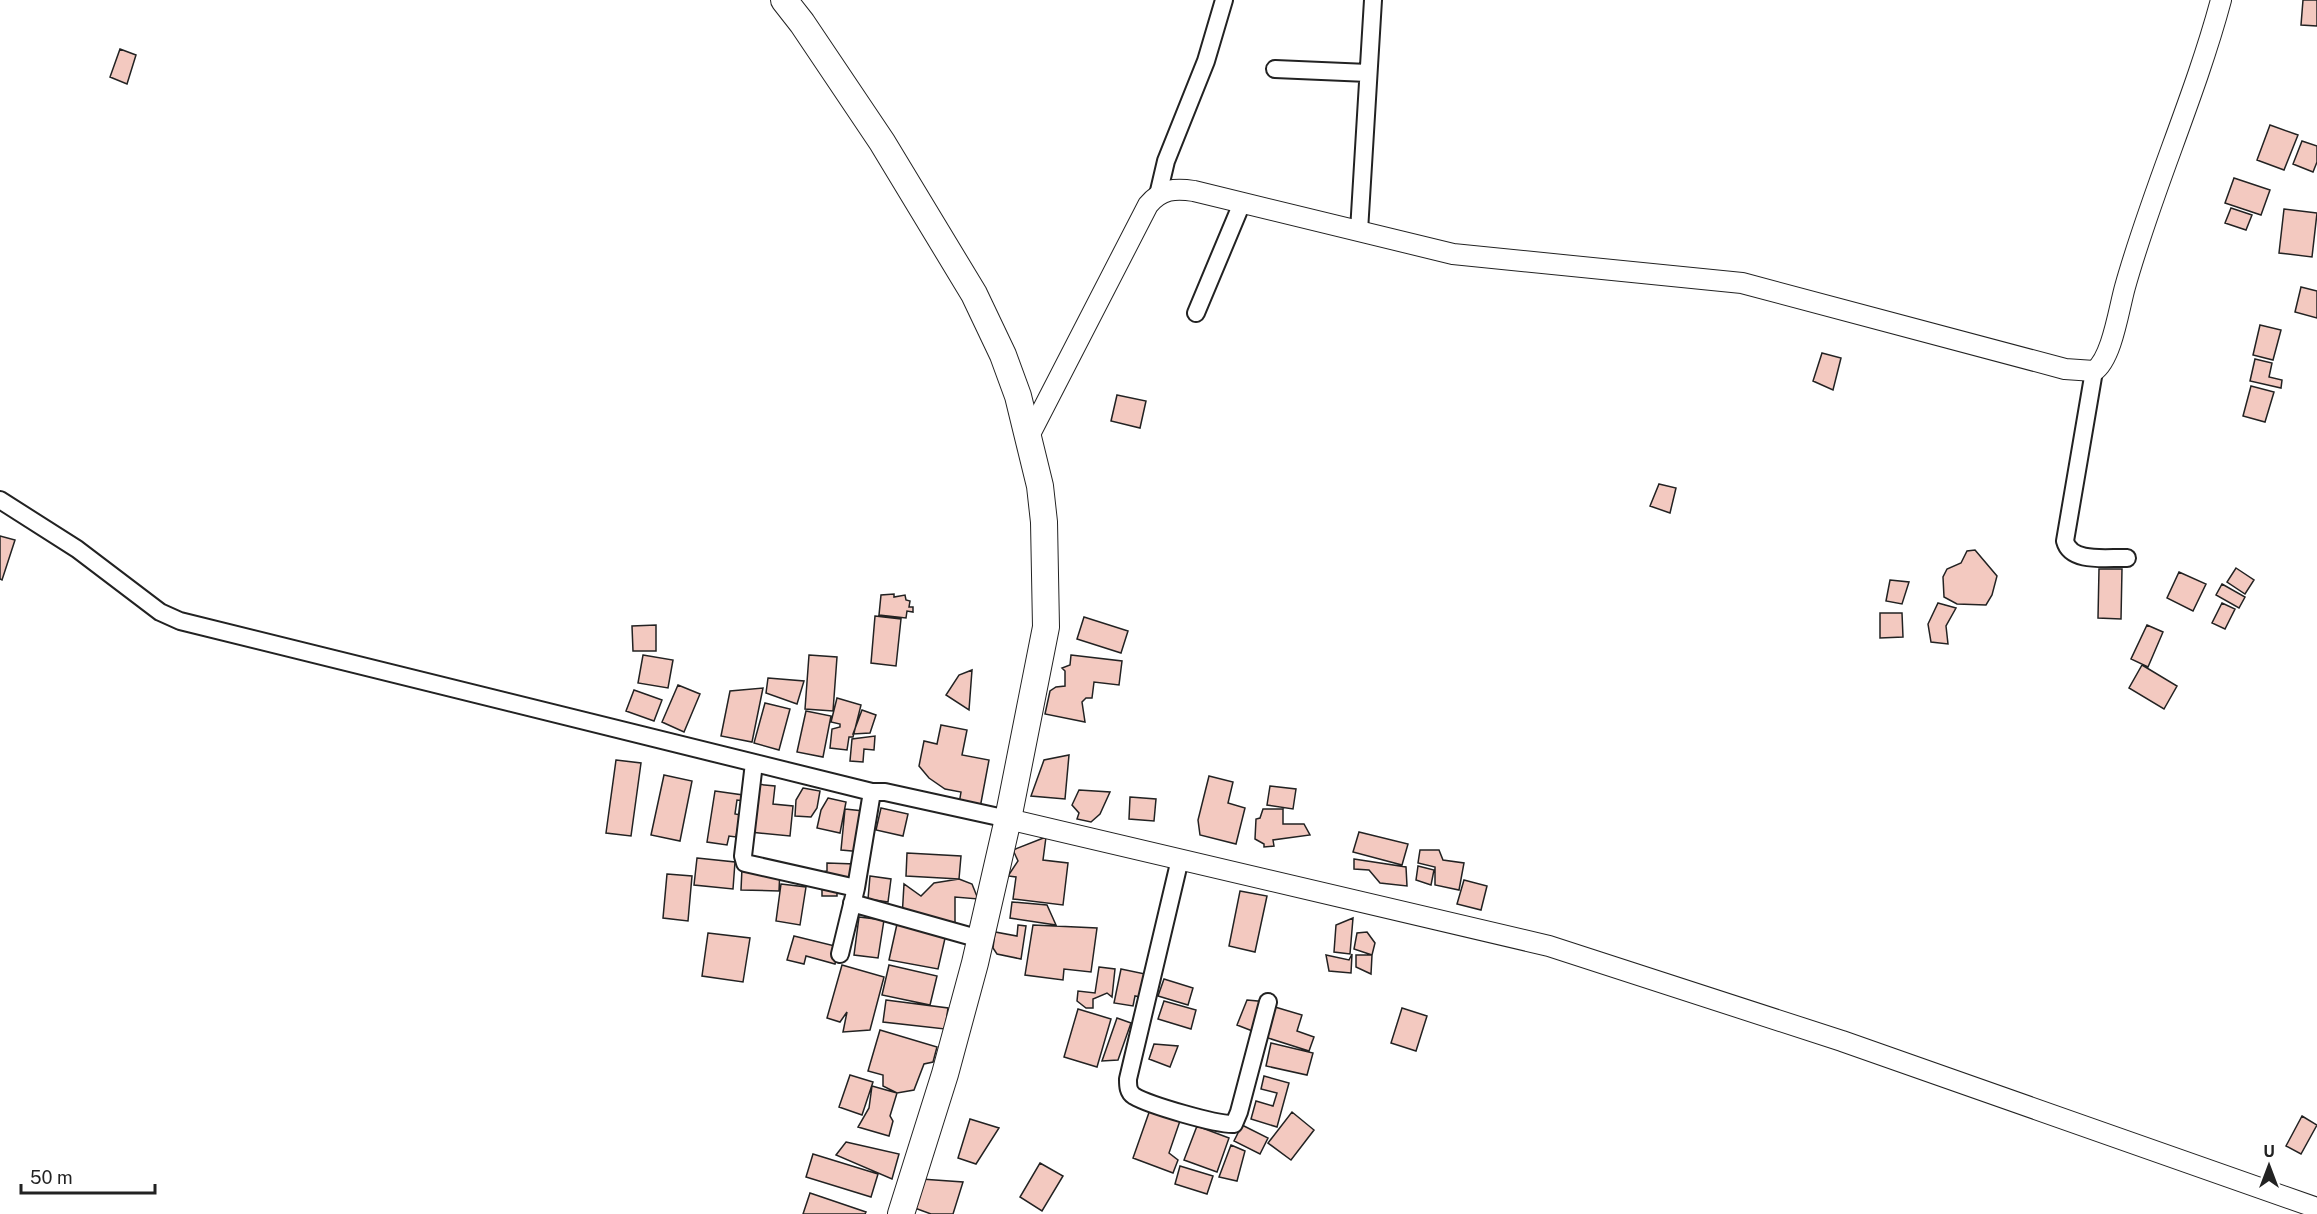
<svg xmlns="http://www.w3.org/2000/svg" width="2317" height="1214" viewBox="0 0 2317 1214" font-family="'Public Sans',sans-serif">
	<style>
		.building { fill: #f3c9c0; stroke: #222; stroke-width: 1.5 }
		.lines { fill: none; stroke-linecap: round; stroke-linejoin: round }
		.minor-casing { stroke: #222; stroke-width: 20 }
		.tertiary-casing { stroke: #222; stroke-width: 22 }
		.primary-casing { stroke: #222; stroke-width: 28 }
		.minor { stroke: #fff; stroke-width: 16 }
		.tertiary { stroke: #fff; stroke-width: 20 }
		.primary { stroke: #fff; stroke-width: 26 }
	</style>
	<rect width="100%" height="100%" fill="#fff"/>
	<!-- building -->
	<path class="building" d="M 2303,0 L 2317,0 L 2317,26 L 2301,25 Z
		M 120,49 L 136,55 L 127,84 L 110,77 Z
		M 2270,125 L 2298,135 L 2284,170 L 2257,160 Z
		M 2302,141 L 2317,146 L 2317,162 L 2313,172 L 2293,164 Z
		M 2234,178 L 2270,190 L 2261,215 L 2225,203 Z
		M 2231,208 L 2252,215 L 2246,230 L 2225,223 Z
		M 2284,209 L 2317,213 L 2312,257 L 2279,253 Z
		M 2301,287 L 2317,291 L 2317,318 L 2295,312 Z
		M 2260,325 L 2281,330 L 2273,360 L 2253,355 Z
		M 1822,353 L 1841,358 L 1833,390 L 1813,381 Z
		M 2255,359 L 2272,363 L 2269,377 L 2282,380 L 2281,388 L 2250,381 Z
		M 2251,386 L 2274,392 L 2265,422 L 2243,416 Z
		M 1117,395 L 1146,401 L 1140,428 L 1111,421 Z
		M 1659,484 L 1676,488 L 1670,513 L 1650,506 Z
		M 0,536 L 15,540 L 2,580 L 0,579 Z
		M 1975,550 L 1997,576 L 1992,595 L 1986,605 L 1957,604 L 1944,597 L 1943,577 L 1947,569 L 1961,563 L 1967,551 Z
		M 2236,568 L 2254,580 L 2245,594 L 2227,582 Z
		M 2099,569 L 2122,569 L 2121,619 L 2098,618 Z
		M 2179,572 L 2206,584 L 2193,611 L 2167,598 Z
		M 1890,580 L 1909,582 L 1902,604 L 1886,601 Z
		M 2222,584 L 2245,597 L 2239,608 L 2216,595 Z
		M 894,594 L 894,597 L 905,595 L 906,600 L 910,601 L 909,607 L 913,607 L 913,612 L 907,611 L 906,618 L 879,615 L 881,595 Z
		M 1938,603 L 1956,608 L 1946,626 L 1948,644 L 1931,642 L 1928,624 Z
		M 2222,603 L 2235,609 L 2225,629 L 2212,623 Z
		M 1880,613 L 1902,613 L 1903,637 L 1880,638 Z
		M 875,616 L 901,619 L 896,666 L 871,663 Z
		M 1084,617 L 1128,631 L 1121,653 L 1077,639 Z
		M 656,625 L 656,651 L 633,651 L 632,626 Z
		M 2147,625 L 2163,632 L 2148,667 L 2131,659 Z
		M 643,655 L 673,660 L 668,688 L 638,683 Z
		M 809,655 L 837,657 L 833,711 L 805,709 Z
		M 1071,655 L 1122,661 L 1119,685 L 1094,682 L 1092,698 L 1086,698 L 1082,702 L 1085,722 L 1045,714 L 1050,691 L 1056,687 L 1065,686 L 1065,671 L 1062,668 L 1070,665 Z
		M 2142,665 L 2177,686 L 2164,709 L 2129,688 Z
		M 972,670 L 969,710 L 946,695 L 959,675 Z
		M 768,678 L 804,681 L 797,704 L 766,693 Z
		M 678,685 L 700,694 L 684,732 L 662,722 Z
		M 763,688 L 752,742 L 721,736 L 730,691 Z
		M 634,690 L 662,700 L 654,721 L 626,711 Z
		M 837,698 L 861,705 L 853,737 L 849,737 L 847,750 L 830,748 L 832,729 L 840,727 L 840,724 L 831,722 Z
		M 765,703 L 790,709 L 779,750 L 754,743 Z
		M 862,710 L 876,715 L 870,733 L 853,734 Z
		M 806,711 L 831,716 L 823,757 L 797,752 Z
		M 941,725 L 967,730 L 962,755 L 989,760 L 980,808 L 959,804 L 961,792 L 945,789 L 929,778 L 919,766 L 924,741 L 937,744 Z
		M 875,736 L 874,750 L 864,749 L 863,762 L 850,761 L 852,739 Z
		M 1069,755 L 1065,799 L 1031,796 L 1044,760 Z
		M 616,760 L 641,763 L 631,836 L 606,833 Z
		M 664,775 L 692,781 L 680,841 L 651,835 Z
		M 1209,776 L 1233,782 L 1228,803 L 1245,808 L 1236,844 L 1200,835 L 1198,820 Z
		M 756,784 L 775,786 L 773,804 L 793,806 L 790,836 L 750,832 Z
		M 1270,786 L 1296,789 L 1293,809 L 1267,805 Z
		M 803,788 L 820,791 L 817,808 L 811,817 L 795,816 L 796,800 Z
		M 1079,790 L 1110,792 L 1100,814 L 1091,822 L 1077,819 L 1079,813 L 1072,805 Z
		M 715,791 L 743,795 L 745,801 L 737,800 L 735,814 L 741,815 L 744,827 L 738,826 L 736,837 L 729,836 L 727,845 L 707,842 Z
		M 1130,797 L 1156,799 L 1154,821 L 1129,819 Z
		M 828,798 L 846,802 L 840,833 L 817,828 L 821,810 Z
		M 881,808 L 908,814 L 903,836 L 876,830 Z
		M 845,809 L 873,812 L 863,852 L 841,850 Z
		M 1263,809 L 1283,809 L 1283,824 L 1304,824 L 1310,835 L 1273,840 L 1274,846 L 1264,847 L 1264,844 L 1255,839 L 1256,819 L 1260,818 Z
		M 1359,832 L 1408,844 L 1402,865 L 1353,852 Z
		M 1046,837 L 1043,860 L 1068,863 L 1063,905 L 1013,899 L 1016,877 L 1008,876 L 1018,861 L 1013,850 Z
		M 1420,850 L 1439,850 L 1443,860 L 1464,863 L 1459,890 L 1435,885 L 1435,867 L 1418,863 Z
		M 907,853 L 961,856 L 959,879 L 906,876 Z
		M 697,858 L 735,862 L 733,889 L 694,885 Z
		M 1354,859 L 1406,867 L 1407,886 L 1380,883 L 1369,870 L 1354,869 Z
		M 827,863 L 855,864 L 855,891 L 837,891 L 837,896 L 822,896 L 822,872 L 827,871 Z
		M 1418,866 L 1434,870 L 1431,885 L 1416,880 Z
		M 742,868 L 780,869 L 779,891 L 741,890 Z
		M 667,874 L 692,876 L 688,921 L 663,918 Z
		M 870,876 L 891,879 L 888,902 L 868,899 Z
		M 959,879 L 972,884 L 978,899 L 955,897 L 955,927 L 902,918 L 904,884 L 921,896 L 934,883 Z
		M 1464,880 L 1487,886 L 1481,910 L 1457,904 Z
		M 781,884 L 806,887 L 800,925 L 776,921 Z
		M 1240,891 L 1267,896 L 1255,952 L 1229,946 Z
		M 1012,902 L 1047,905 L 1056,925 L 1010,918 Z
		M 859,917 L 884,920 L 878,958 L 854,955 Z
		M 1353,918 L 1350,954 L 1334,952 L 1336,925 Z
		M 897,924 L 946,934 L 938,969 L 889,960 Z
		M 1018,925 L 1026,926 L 1021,959 L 997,954 L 993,948 L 995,932 L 1017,936 Z
		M 1033,925 L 1097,928 L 1091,972 L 1064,969 L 1063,980 L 1025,975 Z
		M 1367,932 L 1375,943 L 1372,955 L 1354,949 L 1357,933 Z
		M 708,933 L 750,938 L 743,982 L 702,976 Z
		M 794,936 L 839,947 L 835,964 L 806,956 L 804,964 L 787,960 Z
		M 1352,954 L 1351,973 L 1329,971 L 1326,955 L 1349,960 Z
		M 1356,955 L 1372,955 L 1371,974 L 1356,967 Z
		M 842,965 L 884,977 L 870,1030 L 843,1032 L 847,1012 L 840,1022 L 827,1018 Z
		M 889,965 L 937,976 L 930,1005 L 882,995 Z
		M 1099,967 L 1115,969 L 1112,997 L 1107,993 L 1093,999 L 1093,1008 L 1086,1008 L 1077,1001 L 1078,991 L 1095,993 Z
		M 1121,969 L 1150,975 L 1145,998 L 1135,996 L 1133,1006 L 1114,1003 Z
		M 1164,979 L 1193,988 L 1188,1005 L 1158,996 Z
		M 886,1000 L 948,1008 L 945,1029 L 883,1022 Z
		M 1247,1000 L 1268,1002 L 1255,1032 L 1237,1025 Z
		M 1164,1001 L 1196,1010 L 1191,1029 L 1158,1019 Z
		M 1275,1007 L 1302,1015 L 1297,1031 L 1314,1037 L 1309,1051 L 1265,1037 Z
		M 1402,1008 L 1427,1016 L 1416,1051 L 1391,1043 Z
		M 1078,1009 L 1111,1019 L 1097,1067 L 1064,1057 Z
		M 1117,1018 L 1131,1023 L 1118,1060 L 1102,1061 Z
		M 880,1030 L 937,1047 L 933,1062 L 924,1064 L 914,1090 L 897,1093 L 883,1086 L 883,1075 L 868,1071 Z
		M 1271,1043 L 1313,1053 L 1307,1075 L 1266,1066 Z
		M 1154,1044 L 1178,1046 L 1170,1067 L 1149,1059 Z
		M 850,1075 L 873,1082 L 862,1115 L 839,1107 Z
		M 1264,1076 L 1289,1083 L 1277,1127 L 1251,1119 L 1256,1101 L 1273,1106 L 1277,1093 L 1261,1089 Z
		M 872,1086 L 897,1093 L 890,1116 L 893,1121 L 889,1136 L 858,1127 L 869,1108 Z
		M 1152,1104 L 1182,1115 L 1169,1153 L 1178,1160 L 1173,1173 L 1133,1158 Z
		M 1292,1112 L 1314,1130 L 1291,1160 L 1268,1143 Z
		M 2302,1116 L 2317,1125 L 2301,1154 L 2286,1146 Z
		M 970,1119 L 999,1128 L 976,1164 L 958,1158 Z
		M 1242,1125 L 1268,1138 L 1260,1154 L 1234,1141 Z
		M 1197,1126 L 1229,1138 L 1217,1172 L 1184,1160 Z
		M 846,1142 L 899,1154 L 892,1179 L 836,1155 Z
		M 1231,1145 L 1245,1151 L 1237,1181 L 1219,1177 Z
		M 813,1154 L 878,1174 L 871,1197 L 806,1177 Z
		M 1040,1163 L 1063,1176 L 1042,1211 L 1020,1197 Z
		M 1180,1166 L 1213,1176 L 1207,1194 L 1175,1184 Z
		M 921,1179 L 963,1182 L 953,1214 L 931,1214 L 912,1207 Z
		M 810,1193 L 866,1212 L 865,1214 L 803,1214 Z"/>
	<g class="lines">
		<defs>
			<path id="minor" d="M 1275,69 L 1368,73
				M 1158,195 L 1166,161 L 1206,61 L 1224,0
				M 1359,231 L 1373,0
				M 1196,313 L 1242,203
				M 2094,371 L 2065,541 C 2071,564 2109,557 2127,558
				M 0,500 L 77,549 L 160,612 L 180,621 L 872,792 L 885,792 L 1008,819
				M 754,763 L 743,856 L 745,863 L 856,888
				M 1180,859 L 1128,1079 C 1128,1086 1128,1092 1134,1096 C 1149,1105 1217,1125 1234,1124 L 1239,1112 L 1268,1002
				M 852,903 L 980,939
				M 840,954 L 856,888 L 872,792"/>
			<path id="tertiary" d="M 1028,438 L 1148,205 C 1161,189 1175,188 1194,191 L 1453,254 L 1742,283 L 2065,369 L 2094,371 C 2112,359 2119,308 2125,287 C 2152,190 2195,97 2221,0
				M 1008,819 L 1549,946 L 1842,1041 L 2317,1208"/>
			<path id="primary" d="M 784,0 L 802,23 L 882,142 L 974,294 L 1003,355 L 1018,396 L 1040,486 L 1044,522 L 1046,627 L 1008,819 L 975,963 L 945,1074 L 901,1214"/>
		</defs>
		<!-- minor casing -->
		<use href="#minor" class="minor-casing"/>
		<!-- tertiary casing -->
		<use href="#tertiary" class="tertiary-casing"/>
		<!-- primary casing -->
		<use href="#primary" class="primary-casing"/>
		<!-- minor -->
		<use href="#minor" class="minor"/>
		<!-- tertiary -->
		<use href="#tertiary" class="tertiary"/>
		<!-- primary -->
		<use href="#primary" class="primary"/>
	</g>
	<!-- north arrow -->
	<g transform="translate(2269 1166)" stroke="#ffffff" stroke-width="4.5" paint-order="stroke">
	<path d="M0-4.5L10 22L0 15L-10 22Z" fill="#222222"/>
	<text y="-9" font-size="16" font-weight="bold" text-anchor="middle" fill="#222222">U</text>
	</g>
	<!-- scale -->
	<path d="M21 1184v9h134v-9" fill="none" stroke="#222222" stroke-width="3"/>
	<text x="30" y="1184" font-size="18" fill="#222222" stroke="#ffffff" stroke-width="4.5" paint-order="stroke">50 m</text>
</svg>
